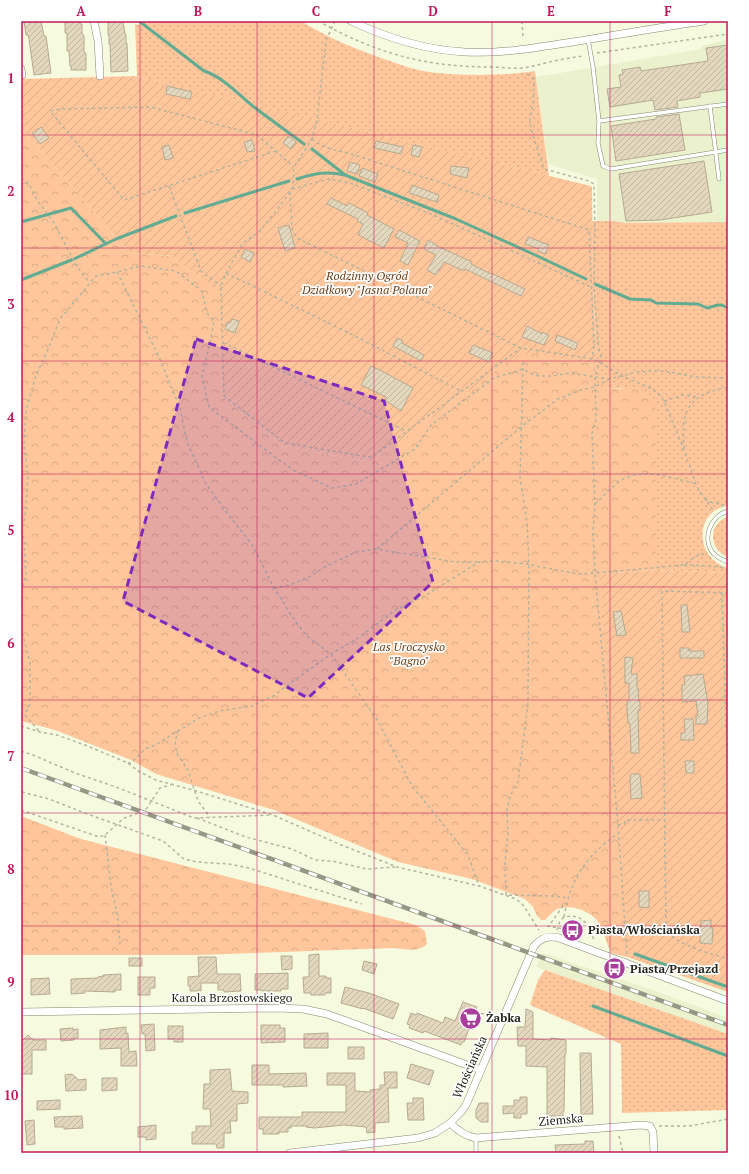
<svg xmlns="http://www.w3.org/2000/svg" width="749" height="1174" viewBox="0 0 749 1174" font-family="'PT Serif',serif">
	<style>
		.built { fill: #ebf1cd }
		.grass { fill: url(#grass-dots) }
		.forest { fill: url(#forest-crowns) }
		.garden { fill: url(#garden-furrows) }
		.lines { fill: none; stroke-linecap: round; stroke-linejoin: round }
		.stream { stroke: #61ac92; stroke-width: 3 }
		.building { fill: url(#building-hatch); stroke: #b5aa91 }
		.lane-casing { stroke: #83876e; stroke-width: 4.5 }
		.street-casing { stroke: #83876e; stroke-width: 8 }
		.path { stroke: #b2b59f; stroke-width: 1.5; stroke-dasharray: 3 3; stroke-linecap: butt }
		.lane { stroke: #fff; stroke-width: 3.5 }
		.street { stroke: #fff; stroke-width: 7 }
		.rail-casing { stroke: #959885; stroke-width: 4.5 }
		.rail { stroke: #fff; stroke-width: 3; stroke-dasharray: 9; stroke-linecap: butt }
		.marked { fill: #7b2cbf; fill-opacity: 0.2; stroke: #7b2cbf; stroke-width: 3; stroke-dasharray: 8 5; stroke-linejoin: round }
		.grid { fill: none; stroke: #c2185b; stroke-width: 1; stroke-opacity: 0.55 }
		.labels { text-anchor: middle; stroke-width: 3.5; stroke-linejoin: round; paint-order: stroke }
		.park-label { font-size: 12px; font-style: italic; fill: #6d3f16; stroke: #fff }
		.poi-label { font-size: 12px; font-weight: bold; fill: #25261c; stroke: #fff; text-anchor: start }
		.street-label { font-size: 12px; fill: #25261c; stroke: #fff }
		.neatline { fill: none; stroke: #c2185b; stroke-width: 1.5 }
		.grid-label { font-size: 13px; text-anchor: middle; font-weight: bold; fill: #c2185b }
	</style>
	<defs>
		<pattern id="grass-dots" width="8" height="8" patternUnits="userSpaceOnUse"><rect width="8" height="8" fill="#ffc69b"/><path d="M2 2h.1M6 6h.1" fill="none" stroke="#daaa85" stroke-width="1.8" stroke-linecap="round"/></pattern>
		<pattern id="forest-crowns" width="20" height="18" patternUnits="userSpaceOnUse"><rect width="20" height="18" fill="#ffc69b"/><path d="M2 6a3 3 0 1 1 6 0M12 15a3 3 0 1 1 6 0" fill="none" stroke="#daaa85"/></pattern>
		<pattern id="garden-furrows" width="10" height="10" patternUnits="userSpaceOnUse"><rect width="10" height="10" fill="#ffc69b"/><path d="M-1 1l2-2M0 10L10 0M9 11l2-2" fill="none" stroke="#daaa85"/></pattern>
		<pattern id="building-hatch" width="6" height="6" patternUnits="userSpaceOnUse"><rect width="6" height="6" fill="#e3d8be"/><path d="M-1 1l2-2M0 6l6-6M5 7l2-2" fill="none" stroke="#c3b9a3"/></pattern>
	</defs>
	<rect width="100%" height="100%" fill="#f6fbdf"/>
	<!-- built -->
	<path class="built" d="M 728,39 L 728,222 L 626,223 L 613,221 L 597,221 L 597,179 L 548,164 L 536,77 L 701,49 L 702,46 Z
		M 543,953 L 656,991 L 728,1018 L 728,1034 L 536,967 Z"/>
	<!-- grass -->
	<path class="grass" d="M 143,21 L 301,21 C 328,38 358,50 387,60 C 401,65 415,70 429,72 C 460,76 504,76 535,71 L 549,176 L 137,76 L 135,24 L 139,25 Z
		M 592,221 L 613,221 L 626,223 L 728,222 L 728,506 C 694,510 694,558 728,568 L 728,573 L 654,570 L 656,567 L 656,409 C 652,404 645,392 640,390 C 634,386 627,388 621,388 C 600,391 591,384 592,363 L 597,358 L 593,287 Z
		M 728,517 L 728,557 C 709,551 707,523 728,517 Z
		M 545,970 L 728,1034 L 728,1110 L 622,1113 L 621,1044 L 530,1005 L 538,980 Z"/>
	<!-- forest -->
	<path class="forest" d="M 21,128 L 130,253 L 171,256 L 220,291 L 222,396 L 283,446 L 367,461 L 373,461 L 522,351 L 592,363 C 591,383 600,390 620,389 C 623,388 627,387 630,387 C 638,387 650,393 654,400 C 655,402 655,406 656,409 L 656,568 L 654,570 L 601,574 L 631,958 L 611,953 C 606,942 603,927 595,918 C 585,909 566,903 554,911 C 551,914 548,917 545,920 L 541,920 L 537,916 L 533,907 L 525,899 L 472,879 L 398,862 L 274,810 L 156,774 L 131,760 L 55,730 L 21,721 Z
		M 21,816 L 81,839 L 416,925 L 425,931 L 427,944 C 418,953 405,949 394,948 L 198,955 L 21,955 Z"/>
	<!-- garden -->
	<path class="garden" d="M 137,76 L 591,186 L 592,188 L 593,287 L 597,358 L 592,363 L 522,352 L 373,461 L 367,461 L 283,446 L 222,396 L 219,291 L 171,256 L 130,253 L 21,128 L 21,79 Z
		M 654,570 L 728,573 L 728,992 L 630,958 L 600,574 Z"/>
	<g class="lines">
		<!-- stream -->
		<path class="stream" d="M 139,21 L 204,71 C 223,77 239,95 254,107 C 271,120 288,132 304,144
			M 312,149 L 344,174
			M 297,179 C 315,173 327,171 345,175 L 456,219 L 533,254 L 586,279
			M 185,213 L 289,181
			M 21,222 L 71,208 L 106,244
			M 21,280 L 74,259 L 116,239 L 176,216
			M 595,284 L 630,299 L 651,300 L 656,303 L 698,304 L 707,308 L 718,305 L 722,305 L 728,308
			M 635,954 L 728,987
			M 593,1006 L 728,1056"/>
	</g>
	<!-- building -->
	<path class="building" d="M 24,21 L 41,21 L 44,36 L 46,36 L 51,73 L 34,75 L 29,39 L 28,35 L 26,35 Z
		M 65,21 L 80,21 L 80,24 L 82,24 L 82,33 L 84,36 L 84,51 L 86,54 L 86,70 L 71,70 L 71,66 L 70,66 L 69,51 L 67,51 L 67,33 L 65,33 Z
		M 108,21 L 123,21 L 125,34 L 126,34 L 126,43 L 127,43 L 128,71 L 111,72 L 110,44 L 109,44 L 109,35 L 108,35 Z
		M 728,45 L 728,89 L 700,93 L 700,97 L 677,101 L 678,107 L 655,110 L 653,100 L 610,107 L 607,89 L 621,87 L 619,75 L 623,74 L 622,70 L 640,67 L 641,71 L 708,61 L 706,48 Z
		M 167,86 L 192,92 L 190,99 L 166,94 Z
		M 679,114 L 685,150 L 616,161 L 611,126 L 656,119 L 656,117 Z
		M 41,127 L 49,138 L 40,144 L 32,133 Z
		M 288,136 L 296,142 L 291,149 L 283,143 Z
		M 252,140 L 255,151 L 247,152 L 244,142 Z
		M 376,141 L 403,147 L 401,154 L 374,148 Z
		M 169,145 L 173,158 L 165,160 L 162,147 Z
		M 413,145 L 422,147 L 419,157 L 411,155 Z
		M 704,161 L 712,212 L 660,220 L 626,221 L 619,174 Z
		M 350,162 L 360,165 L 357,174 L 347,171 Z
		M 451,166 L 469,168 L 467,178 L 450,174 Z
		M 362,168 L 378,174 L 375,182 L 359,176 Z
		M 412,185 L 439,195 L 437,202 L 409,193 Z
		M 331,198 L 347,206 L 349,203 L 368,213 L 367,215 L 394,229 L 384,248 L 358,235 L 363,224 L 357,221 L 358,219 L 327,204 Z
		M 289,225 L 295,248 L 285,251 L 278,228 Z
		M 399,230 L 420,241 L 408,265 L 400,261 L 408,243 L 395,237 Z
		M 528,237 L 549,245 L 545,254 L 538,251 L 539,249 L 525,244 Z
		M 428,240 L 435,244 L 435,245 L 472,262 L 471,264 L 489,273 L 493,274 L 525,289 L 521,296 L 465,269 L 464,271 L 444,262 L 436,275 L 427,270 L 436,255 L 424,249 Z
		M 245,249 L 254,253 L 250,262 L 241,257 Z
		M 232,319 L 239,321 L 235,333 L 225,329 L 227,322 L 230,323 Z
		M 527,326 L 542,334 L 542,332 L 549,335 L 544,345 L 522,337 Z
		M 557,335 L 578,343 L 575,350 L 555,341 Z
		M 397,338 L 403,341 L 402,343 L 424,355 L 421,361 L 393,346 Z
		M 473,345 L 493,353 L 489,362 L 469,353 Z
		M 371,366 L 380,370 L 413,388 L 401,411 L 385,400 L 386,397 L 361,385 Z
		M 681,605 L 687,605 L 690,632 L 682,632 Z
		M 621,611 L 626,635 L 617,636 L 613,612 Z
		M 680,648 L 689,648 L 689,651 L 704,651 L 704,658 L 680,658 Z
		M 625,657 L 633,658 L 631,674 L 637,674 L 637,688 L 638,688 L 639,702 L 640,702 L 640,710 L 638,710 L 639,753 L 631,753 L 630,723 L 628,723 L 627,710 L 627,701 L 629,701 L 629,683 L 625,683 Z
		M 703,674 L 708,703 L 707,724 L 696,724 L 696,716 L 698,716 L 696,701 L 682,702 L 682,685 L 685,685 L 684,676 Z
		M 684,719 L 693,719 L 694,740 L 681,740 L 681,733 L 685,733 Z
		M 685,761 L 694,761 L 694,773 L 686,773 Z
		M 631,774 L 640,774 L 642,798 L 631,799 L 630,778 Z
		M 639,891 L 649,891 L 649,908 L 639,907 Z
		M 711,920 L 711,928 L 713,928 L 712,944 L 700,943 L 701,921 Z
		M 319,954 L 319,976 L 326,976 L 326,978 L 331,978 L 331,993 L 325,993 L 325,995 L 311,995 L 311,993 L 304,993 L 303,977 L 309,977 L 309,955 Z
		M 281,956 L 292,956 L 292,969 L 282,970 Z
		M 198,957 L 216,957 L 217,974 L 240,974 L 241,991 L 224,992 L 224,990 L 218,990 L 218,983 L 201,983 L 201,991 L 190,991 L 190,986 L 188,986 L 188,977 L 199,976 Z
		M 129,958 L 142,958 L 142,966 L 129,966 Z
		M 364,961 L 377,964 L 374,974 L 362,970 Z
		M 288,973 L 288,989 L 281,989 L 281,991 L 262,991 L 262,990 L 255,990 L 255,974 Z
		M 121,974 L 121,990 L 115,990 L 115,992 L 85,991 L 85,993 L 71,994 L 71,979 L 98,978 L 98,977 L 103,976 L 103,975 Z
		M 138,977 L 155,977 L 155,988 L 150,988 L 150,995 L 138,995 Z
		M 49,978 L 50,994 L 31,995 L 31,979 Z
		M 345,987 L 369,993 L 399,1004 L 393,1019 L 363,1008 L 363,1009 L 341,1003 Z
		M 463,1002 L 477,1007 L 464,1042 L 462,1042 L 461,1045 L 424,1031 L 423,1033 L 409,1028 L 410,1025 L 407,1024 L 411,1013 L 416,1015 L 417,1013 L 443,1023 L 445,1017 L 455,1021 Z
		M 526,1009 L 533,1012 L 533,1039 L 551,1040 L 551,1038 L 566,1040 L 566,1054 L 565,1054 L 564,1111 L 563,1111 L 563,1116 L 547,1116 L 547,1067 L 526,1066 L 526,1046 L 518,1046 L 517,1027 L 525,1027 Z
		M 154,1024 L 155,1050 L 146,1051 L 145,1034 L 142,1034 L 141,1025 Z
		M 261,1025 L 280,1025 L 280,1028 L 285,1028 L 285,1042 L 261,1043 Z
		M 168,1026 L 183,1026 L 183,1042 L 174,1042 L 174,1039 L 168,1039 Z
		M 126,1027 L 126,1034 L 128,1033 L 129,1052 L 136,1051 L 137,1066 L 121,1066 L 121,1048 L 100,1049 L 100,1030 Z
		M 73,1028 L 73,1030 L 78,1029 L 78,1038 L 74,1038 L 74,1040 L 61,1041 L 60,1029 Z
		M 328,1033 L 328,1048 L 304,1048 L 304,1034 Z
		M 28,1035 L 33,1040 L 46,1040 L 46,1050 L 32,1050 L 32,1074 L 21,1074 L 21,1040 L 23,1040 Z
		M 348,1047 L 364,1047 L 364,1059 L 348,1059 Z
		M 580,1053 L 591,1053 L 593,1114 L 581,1114 Z
		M 411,1064 L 434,1071 L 429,1085 L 407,1078 Z
		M 252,1065 L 269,1065 L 269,1074 L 306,1073 L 307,1086 L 283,1087 L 283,1085 L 252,1085 Z
		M 230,1069 L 232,1091 L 248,1092 L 248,1103 L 237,1104 L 237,1121 L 230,1121 L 231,1133 L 224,1133 L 224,1148 L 217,1148 L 216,1144 L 192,1144 L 192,1132 L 196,1132 L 196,1126 L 211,1126 L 210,1109 L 203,1109 L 204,1084 L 210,1084 L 210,1070 Z
		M 384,1072 L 397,1072 L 397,1088 L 388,1088 L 389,1122 L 375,1123 L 375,1132 L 367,1133 L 366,1127 L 344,1125 L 314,1128 L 306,1127 L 307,1126 L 291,1126 L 291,1128 L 288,1128 L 288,1132 L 279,1132 L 279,1134 L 263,1134 L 263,1129 L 259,1129 L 259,1117 L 302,1117 L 302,1112 L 346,1112 L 346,1085 L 327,1085 L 327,1073 L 355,1073 L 355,1091 L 370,1092 L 370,1090 L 380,1089 L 380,1085 L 385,1085 Z
		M 72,1074 L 79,1080 L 86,1079 L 86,1090 L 66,1091 L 65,1075 Z
		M 102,1078 L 117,1078 L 117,1090 L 102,1091 Z
		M 520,1097 L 527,1097 L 527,1114 L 521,1114 L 521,1118 L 514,1118 L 514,1113 L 503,1114 L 503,1106 L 514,1106 L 514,1100 L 520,1100 Z
		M 413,1098 L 423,1098 L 424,1120 L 408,1120 L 407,1103 L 413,1103 Z
		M 60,1100 L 60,1109 L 37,1110 L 37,1101 Z
		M 479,1103 L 488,1103 L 488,1122 L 481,1122 L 476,1118 L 476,1110 Z
		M 82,1116 L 83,1128 L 64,1129 L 64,1127 L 55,1127 L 54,1117 Z
		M 34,1120 L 35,1144 L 27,1145 L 25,1121 Z
		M 156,1125 L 156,1139 L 146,1140 L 146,1137 L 138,1137 L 138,1127 Z
		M 585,1141 L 593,1141 L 594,1153 L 556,1153 L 555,1145 L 585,1144 Z"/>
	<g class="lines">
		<defs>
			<path id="lane" d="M 588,39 L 593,67 L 599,121
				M 728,104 L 599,121 L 598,143 L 603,166 L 611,169 L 728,150
				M 710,106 L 719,179
				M 728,511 C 710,516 701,540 714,554 C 718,558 723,560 728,562
				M 476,1153 L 476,1138"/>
			<path id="street" d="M 94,21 L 98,41 L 100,76
				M 351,21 C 387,38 425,50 465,52 C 503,54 541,47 579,41 C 621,34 662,27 704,21
				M 21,69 L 22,75
				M 21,1012 L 277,1008 L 303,1009 L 327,1014 L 481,1070
				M 450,1123 C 458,1131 465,1136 476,1138 L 641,1125 L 650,1126 L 653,1132 L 654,1153
				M 290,1153 L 418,1138 L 435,1133 L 450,1123 L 461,1112 L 466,1105 L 534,946 C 541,938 548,935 559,938 L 728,1001"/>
		</defs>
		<!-- lane casing -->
		<use href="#lane" class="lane-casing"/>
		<!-- street casing -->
		<use href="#street" class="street-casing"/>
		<!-- path -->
		<path class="path" d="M 318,21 C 376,53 424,67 491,67 C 501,67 511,69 522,68 C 533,67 543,63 554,61 C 564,59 574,57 584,56
			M 335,21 L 326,40 L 325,49 L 317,120 L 312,139 L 294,167 L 293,186 L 290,192 L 292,229 L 297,238 L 521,348 L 594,359 L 622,376 L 650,388 L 659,394 L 664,401 L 684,450 L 696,484 L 699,491 L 714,511
			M 522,21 L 523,38
			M 597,53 L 728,34
			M 312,139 C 323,148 334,150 348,153 L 589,230 L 594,346 L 592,359
			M 276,151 L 124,200 L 50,111 L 60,109 L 151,107 L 257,135 L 294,167
			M 21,178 L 29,184 L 37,200 L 54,223 L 76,265 L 89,282
			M 169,186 L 201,271 L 221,286
			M 292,189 L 329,179 L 350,183 L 431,214 L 591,287
			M 290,192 L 277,210 L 259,232 L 243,243 L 226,273 L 221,286 L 224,396 L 285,443 L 369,457 L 373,456 L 521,348
			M 117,272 L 159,357 L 180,408 L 187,442 L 206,484 L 228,514 L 253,546 L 274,588 L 295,621 L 308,637 L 331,654 L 378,721 L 412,786 L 468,855 L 479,886
			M 226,273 L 351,334 L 461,391
			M 223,343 L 228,345 L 406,431
			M 523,362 L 520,478 L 527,522 L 529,564 L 528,704 L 518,782 L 511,794 L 507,809 L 508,834 L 505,862 L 506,895 L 553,896 L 568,898
			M 664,401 L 683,395 L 698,397
			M 684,449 C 683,424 681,404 707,393 C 713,390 721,389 728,387
			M 705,499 L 710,502 L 724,505
			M 595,504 C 603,497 611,487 620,481 C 643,466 672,478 696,484
			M 377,549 L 521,427 L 558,399 L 581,390 L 595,387 L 609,379
			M 684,565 L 713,566 L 724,568
			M 274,588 L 290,585 L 309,577 L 325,567 L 356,552 L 377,549 L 455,562 L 479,562
			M 21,592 L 26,576 L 24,541 L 22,528 L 25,517 L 28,476 L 24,445 L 26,411 L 36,375 L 47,352 L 60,319 L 96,276 L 117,272 L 141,266 L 176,271 L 202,291 L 207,313 L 214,321 L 210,343 L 202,376 L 209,407 L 275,457 L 295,471 L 332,488 L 356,484 L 415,449 L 431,425 L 494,378 L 523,369 L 532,374 L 539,376 L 553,376 L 570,373 L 609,379 L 637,372 L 652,371 L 664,371 L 696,377 L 728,378
			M 722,593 L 728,785
			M 728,593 L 662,591 L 666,931 C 680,946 709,953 728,959
			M 21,609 L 22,621 L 22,632 L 30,662 L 30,703 L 25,715 L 39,731
			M 21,726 L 40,732 L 57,735 L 85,745 L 128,763 L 138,771 L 156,780 L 193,790 L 273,815 L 339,844 L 397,867 L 479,886 L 516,899 L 523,905 L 539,930
			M 178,730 L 175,742 L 177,754 L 187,768 L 198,801 L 210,817
			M 21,751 L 33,755 L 75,773 L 116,787 L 194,818 L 272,815
			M 128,763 L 131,763 L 145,749 L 157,744 L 199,718 L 219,711 L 252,706 L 273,696 L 331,654 L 360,637 L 395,610 L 423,597 L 479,562 L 495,561 L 529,564 L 540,567 L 580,574 L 595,573 L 593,532 L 595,505 L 592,433 L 596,419 L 595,376 L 601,357 L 598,344 L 594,287 L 595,230 L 594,184 L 589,181 L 544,169 L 531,129 L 530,120 L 533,104 L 534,80 L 525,72
			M 22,792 L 49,799 L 82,812 L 163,841 L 184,859 L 197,862 L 229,864 L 249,868 L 362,904
			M 21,810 L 99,837 L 105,835 L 124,818 L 142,812 L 147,808 L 160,788 L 171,785
			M 197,818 L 246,837 L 292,849 L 315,860 L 332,861 L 367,869 L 395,867
			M 618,825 L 624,824 L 626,820 L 664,820
			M 105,835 L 111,886 L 118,918 L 120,945
			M 564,917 C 571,877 586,857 618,833
			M 551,923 L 563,906 L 566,904
			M 547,926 L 565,929
			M 557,930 L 560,921 L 564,917 C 585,913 588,926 595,942
			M 627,954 L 618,825 L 595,573 L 684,565 C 691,559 697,554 706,554
			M 475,1012 L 488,1015
			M 659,1126 L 689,1126 L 728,1119
			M 619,1136 L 623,1153"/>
		<!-- lane -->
		<use href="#lane" class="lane"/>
		<!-- street -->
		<use href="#street" class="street"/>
		<defs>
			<path id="rail" d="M 21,768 L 728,1025"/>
		</defs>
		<!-- rail casing -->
		<use href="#rail" class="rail-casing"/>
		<!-- rail -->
		<use href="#rail" class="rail"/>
	</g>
	<!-- marked area -->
	<path class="marked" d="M 196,339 L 384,401 L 433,582 L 308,698 L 123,601 Z"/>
	<!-- grid -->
	<path class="grid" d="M 140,21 L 140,1153M 257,21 L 257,1153M 374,21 L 374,1153M 492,21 L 492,1153M 610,21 L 610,1153M 21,135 L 728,135M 21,248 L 728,248M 21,361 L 728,361M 21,474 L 728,474M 21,587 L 728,587M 21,700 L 728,700M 21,813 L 728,813M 21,926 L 728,926M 21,1039 L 728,1039"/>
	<!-- icons -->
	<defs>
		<symbol id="bus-disc" viewBox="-11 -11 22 22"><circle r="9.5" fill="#ab3d9c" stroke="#fff"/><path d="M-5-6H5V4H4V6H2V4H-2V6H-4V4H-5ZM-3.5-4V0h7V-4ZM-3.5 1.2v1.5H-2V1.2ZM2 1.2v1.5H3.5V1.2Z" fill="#fff"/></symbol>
		<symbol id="supermarket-disc" viewBox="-11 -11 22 22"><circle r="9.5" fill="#ab3d9c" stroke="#fff"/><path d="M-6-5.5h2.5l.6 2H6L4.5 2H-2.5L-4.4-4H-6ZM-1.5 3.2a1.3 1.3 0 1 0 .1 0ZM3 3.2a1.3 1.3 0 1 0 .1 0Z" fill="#fff"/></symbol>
	</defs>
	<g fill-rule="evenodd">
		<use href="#bus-disc" x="560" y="918" width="25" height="25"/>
		<use href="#bus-disc" x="602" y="956" width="25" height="25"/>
		<use href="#supermarket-disc" x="458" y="1006" width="25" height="25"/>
	</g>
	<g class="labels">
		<!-- park labels -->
		<g class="park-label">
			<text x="367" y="280">Rodzinny Ogród<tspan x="367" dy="14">Działkowy "Jasna Polana"</tspan></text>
			<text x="409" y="651">Las Uroczysko<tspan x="409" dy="14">"Bagno"</tspan></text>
		</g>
		<!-- poi labels -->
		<g class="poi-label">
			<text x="588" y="934">Piasta/Włościańska</text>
			<text x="630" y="973">Piasta/Przejazd</text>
			<text x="486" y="1022">Żabka</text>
		</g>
		<!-- street labels -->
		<g class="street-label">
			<text x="232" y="1002">Karola Brzostowskiego</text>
			<text transform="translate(470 1067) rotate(-66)" y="4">Włościańska</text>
			<text transform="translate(561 1120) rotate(-5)" y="4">Ziemska</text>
		</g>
	</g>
	<!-- border -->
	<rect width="749" height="1174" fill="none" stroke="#ffffff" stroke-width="44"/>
	<rect x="22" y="22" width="705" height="1130" class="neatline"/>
	<g class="grid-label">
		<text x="81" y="16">A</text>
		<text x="198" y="16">B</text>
		<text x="316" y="16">C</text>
		<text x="433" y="16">D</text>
		<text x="551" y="16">E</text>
		<text x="668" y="16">F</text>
		<text x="11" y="83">1</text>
		<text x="11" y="196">2</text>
		<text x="11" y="309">3</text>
		<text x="11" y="422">4</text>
		<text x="11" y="535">5</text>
		<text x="11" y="648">6</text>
		<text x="11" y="761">7</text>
		<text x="11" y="874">8</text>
		<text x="11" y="987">9</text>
		<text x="11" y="1100">10</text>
	</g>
</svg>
